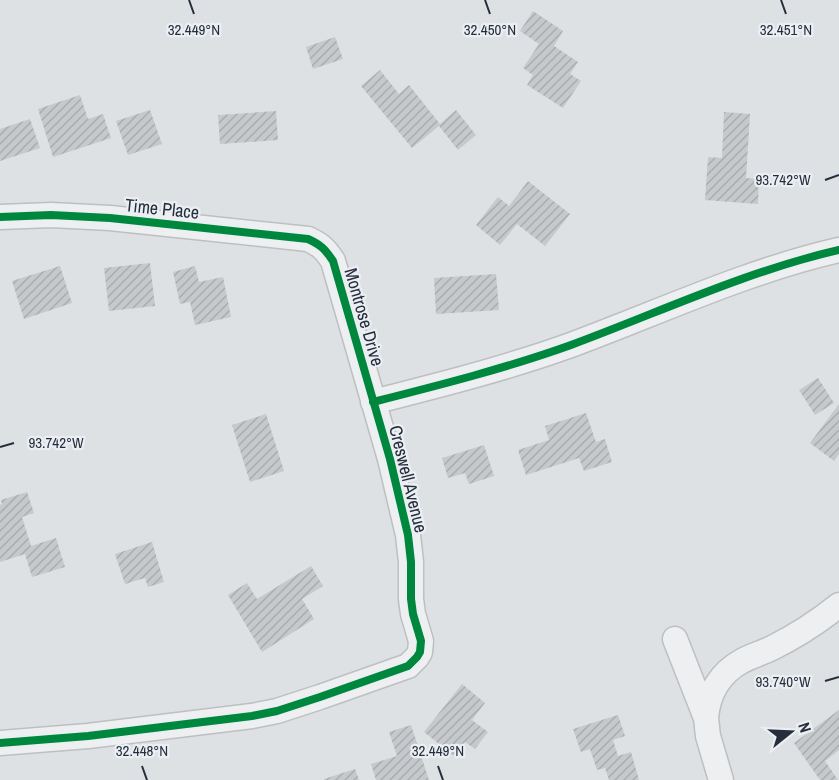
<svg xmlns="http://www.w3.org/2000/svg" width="839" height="780" viewBox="0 0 839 780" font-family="'Archivo Narrow',sans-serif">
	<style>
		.building { fill: url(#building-hatch) }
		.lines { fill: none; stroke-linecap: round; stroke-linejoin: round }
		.minor-casing { stroke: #bdbfc2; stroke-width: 27 }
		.minor { stroke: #edeff0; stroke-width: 24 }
		.cycleway-casing { stroke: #ebeff4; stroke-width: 11 }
		.cycleway { stroke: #00873e; stroke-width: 8 }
		.ticks { fill: none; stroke: #262e3c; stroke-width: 2 }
		.labels { text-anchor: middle; stroke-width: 4.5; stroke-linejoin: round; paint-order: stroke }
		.street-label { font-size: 18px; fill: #262e3c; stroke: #ebeff4 }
		.ticks-label { font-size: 15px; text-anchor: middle; fill: #262e3c; stroke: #ebeff4; stroke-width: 4.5; stroke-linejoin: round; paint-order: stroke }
	</style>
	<defs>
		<pattern id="building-hatch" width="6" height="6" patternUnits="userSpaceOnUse" patternTransform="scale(1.5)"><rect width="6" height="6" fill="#c6c9cc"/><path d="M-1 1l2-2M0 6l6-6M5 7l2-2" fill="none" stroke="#aaadb0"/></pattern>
	</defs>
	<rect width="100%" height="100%" fill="#dee1e4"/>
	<!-- building -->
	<path class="building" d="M 533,11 L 563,31 L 554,46 L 578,62 L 570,74 L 581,81 L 563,108 L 527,85 L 533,75 L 523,68 L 539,44 L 520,31 Z
		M 335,37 L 343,59 L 313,69 L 306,47 Z
		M 380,70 L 399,94 L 409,85 L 440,124 L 456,110 L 476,135 L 458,150 L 439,126 L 412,148 L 361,86 Z
		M 80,95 L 88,119 L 103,114 L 111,138 L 53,157 L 38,109 Z
		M 150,110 L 162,144 L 128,155 L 116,121 Z
		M 276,111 L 278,140 L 220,144 L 218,115 Z
		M 724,112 L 750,114 L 746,178 L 759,179 L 758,204 L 705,200 L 708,157 L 722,158 Z
		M 30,119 L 40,148 L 0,161 L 0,129 Z
		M 528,181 L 570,214 L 545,246 L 517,224 L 500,245 L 476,225 L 498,197 L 509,206 Z
		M 150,263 L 155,306 L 109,311 L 104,268 Z
		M 60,266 L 72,303 L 24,319 L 12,281 Z
		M 195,266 L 199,282 L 223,277 L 231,317 L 195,325 L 190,302 L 180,304 L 173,272 Z
		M 496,274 L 499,310 L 436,314 L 434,278 Z
		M 818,378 L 834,403 L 815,415 L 799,390 Z
		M 839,404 L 839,454 L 834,461 L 810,443 Z
		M 586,413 L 596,442 L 605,439 L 612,462 L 584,471 L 579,458 L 526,475 L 518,450 L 549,440 L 545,426 Z
		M 266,414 L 284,471 L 250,482 L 232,425 Z
		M 484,445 L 494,476 L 469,484 L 465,473 L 448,478 L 442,458 Z
		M 27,492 L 34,513 L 22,517 L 31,546 L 56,538 L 65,567 L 32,577 L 25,554 L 0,562 L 0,505 L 2,504 L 1,500 Z
		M 152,542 L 164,582 L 148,587 L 145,578 L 125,584 L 115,554 Z
		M 311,566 L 323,586 L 302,599 L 314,619 L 262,652 L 228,595 L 247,583 L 257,599 Z
		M 462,684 L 485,703 L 472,720 L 488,732 L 475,749 L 465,742 L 454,756 L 424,732 Z
		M 839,710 L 839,750 L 825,761 L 838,780 L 820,780 L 794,743 Z
		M 618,715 L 625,736 L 613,740 L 618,756 L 631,752 L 639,780 L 609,780 L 605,768 L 597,770 L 590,749 L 581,752 L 573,729 Z
		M 411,725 L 429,780 L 376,780 L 371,764 L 397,756 L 389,732 Z
		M 355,769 L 359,780 L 324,780 L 324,779 Z"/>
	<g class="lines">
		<defs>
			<path id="minor" d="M 0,217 L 51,215 L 110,218 L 308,239 C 321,245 325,249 333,261 L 390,459 L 408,535 L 411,562 L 411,599 L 413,614 L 421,641 L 420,652 L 417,657 L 408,666 L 320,697 L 277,711 L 252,716 L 88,736 L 0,743
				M 373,402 C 440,385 507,368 571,345 C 660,312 747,271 839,250
				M 675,639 L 706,718 L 708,736 L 721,780
				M 706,718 C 708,694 720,673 742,661 C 751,656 762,653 772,648 C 796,636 818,622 839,605"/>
		</defs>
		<!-- minor casing -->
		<use href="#minor" class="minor-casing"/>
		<!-- minor -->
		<use href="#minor" class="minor"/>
		<defs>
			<path id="cycleway" d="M 0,217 L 51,215 L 110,218 L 308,239 C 321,245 325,249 333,261 L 390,459 L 408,535 L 411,562 L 411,599 L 413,614 L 421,641 L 420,652 L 417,657 L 408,666 L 320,697 L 277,711 L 252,716 L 88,736 L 0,743
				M 373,402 C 440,385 507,368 571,345 C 660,312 747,271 839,250"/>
		</defs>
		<!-- cycleway casing -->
		<use href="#cycleway" class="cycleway-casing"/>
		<!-- cycleway -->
		<use href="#cycleway" class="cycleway"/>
	</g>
	<!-- ticks -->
	<path class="ticks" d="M 189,0 L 194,14M 485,0 L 490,14M 781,0 L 786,14M 825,180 L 839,175M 0,447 L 14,443M 825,681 L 839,677M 142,766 L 147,780M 438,766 L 443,780"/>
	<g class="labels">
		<!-- street labels -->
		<g class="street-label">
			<text transform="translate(162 209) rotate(6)" y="6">Time Place</text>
			<text transform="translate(364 317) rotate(74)" y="6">Montrose Drive</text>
			<text transform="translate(408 479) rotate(76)" y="6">Creswell Avenue</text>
		</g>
	</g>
	<g class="ticks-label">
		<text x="194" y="35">32.449°N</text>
		<text x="490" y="35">32.450°N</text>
		<text x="786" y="35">32.451°N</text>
		<text x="783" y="185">93.742°W</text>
		<text x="56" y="448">93.742°W</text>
		<text x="783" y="687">93.740°W</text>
		<text x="142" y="756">32.448°N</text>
		<text x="438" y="756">32.449°N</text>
	</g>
	<!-- north arrow -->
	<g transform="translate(791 732) rotate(72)" stroke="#ebeff4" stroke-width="4.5" paint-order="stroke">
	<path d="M0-4.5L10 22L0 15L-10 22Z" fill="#262e3c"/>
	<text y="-9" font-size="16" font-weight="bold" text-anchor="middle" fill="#262e3c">N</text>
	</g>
</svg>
